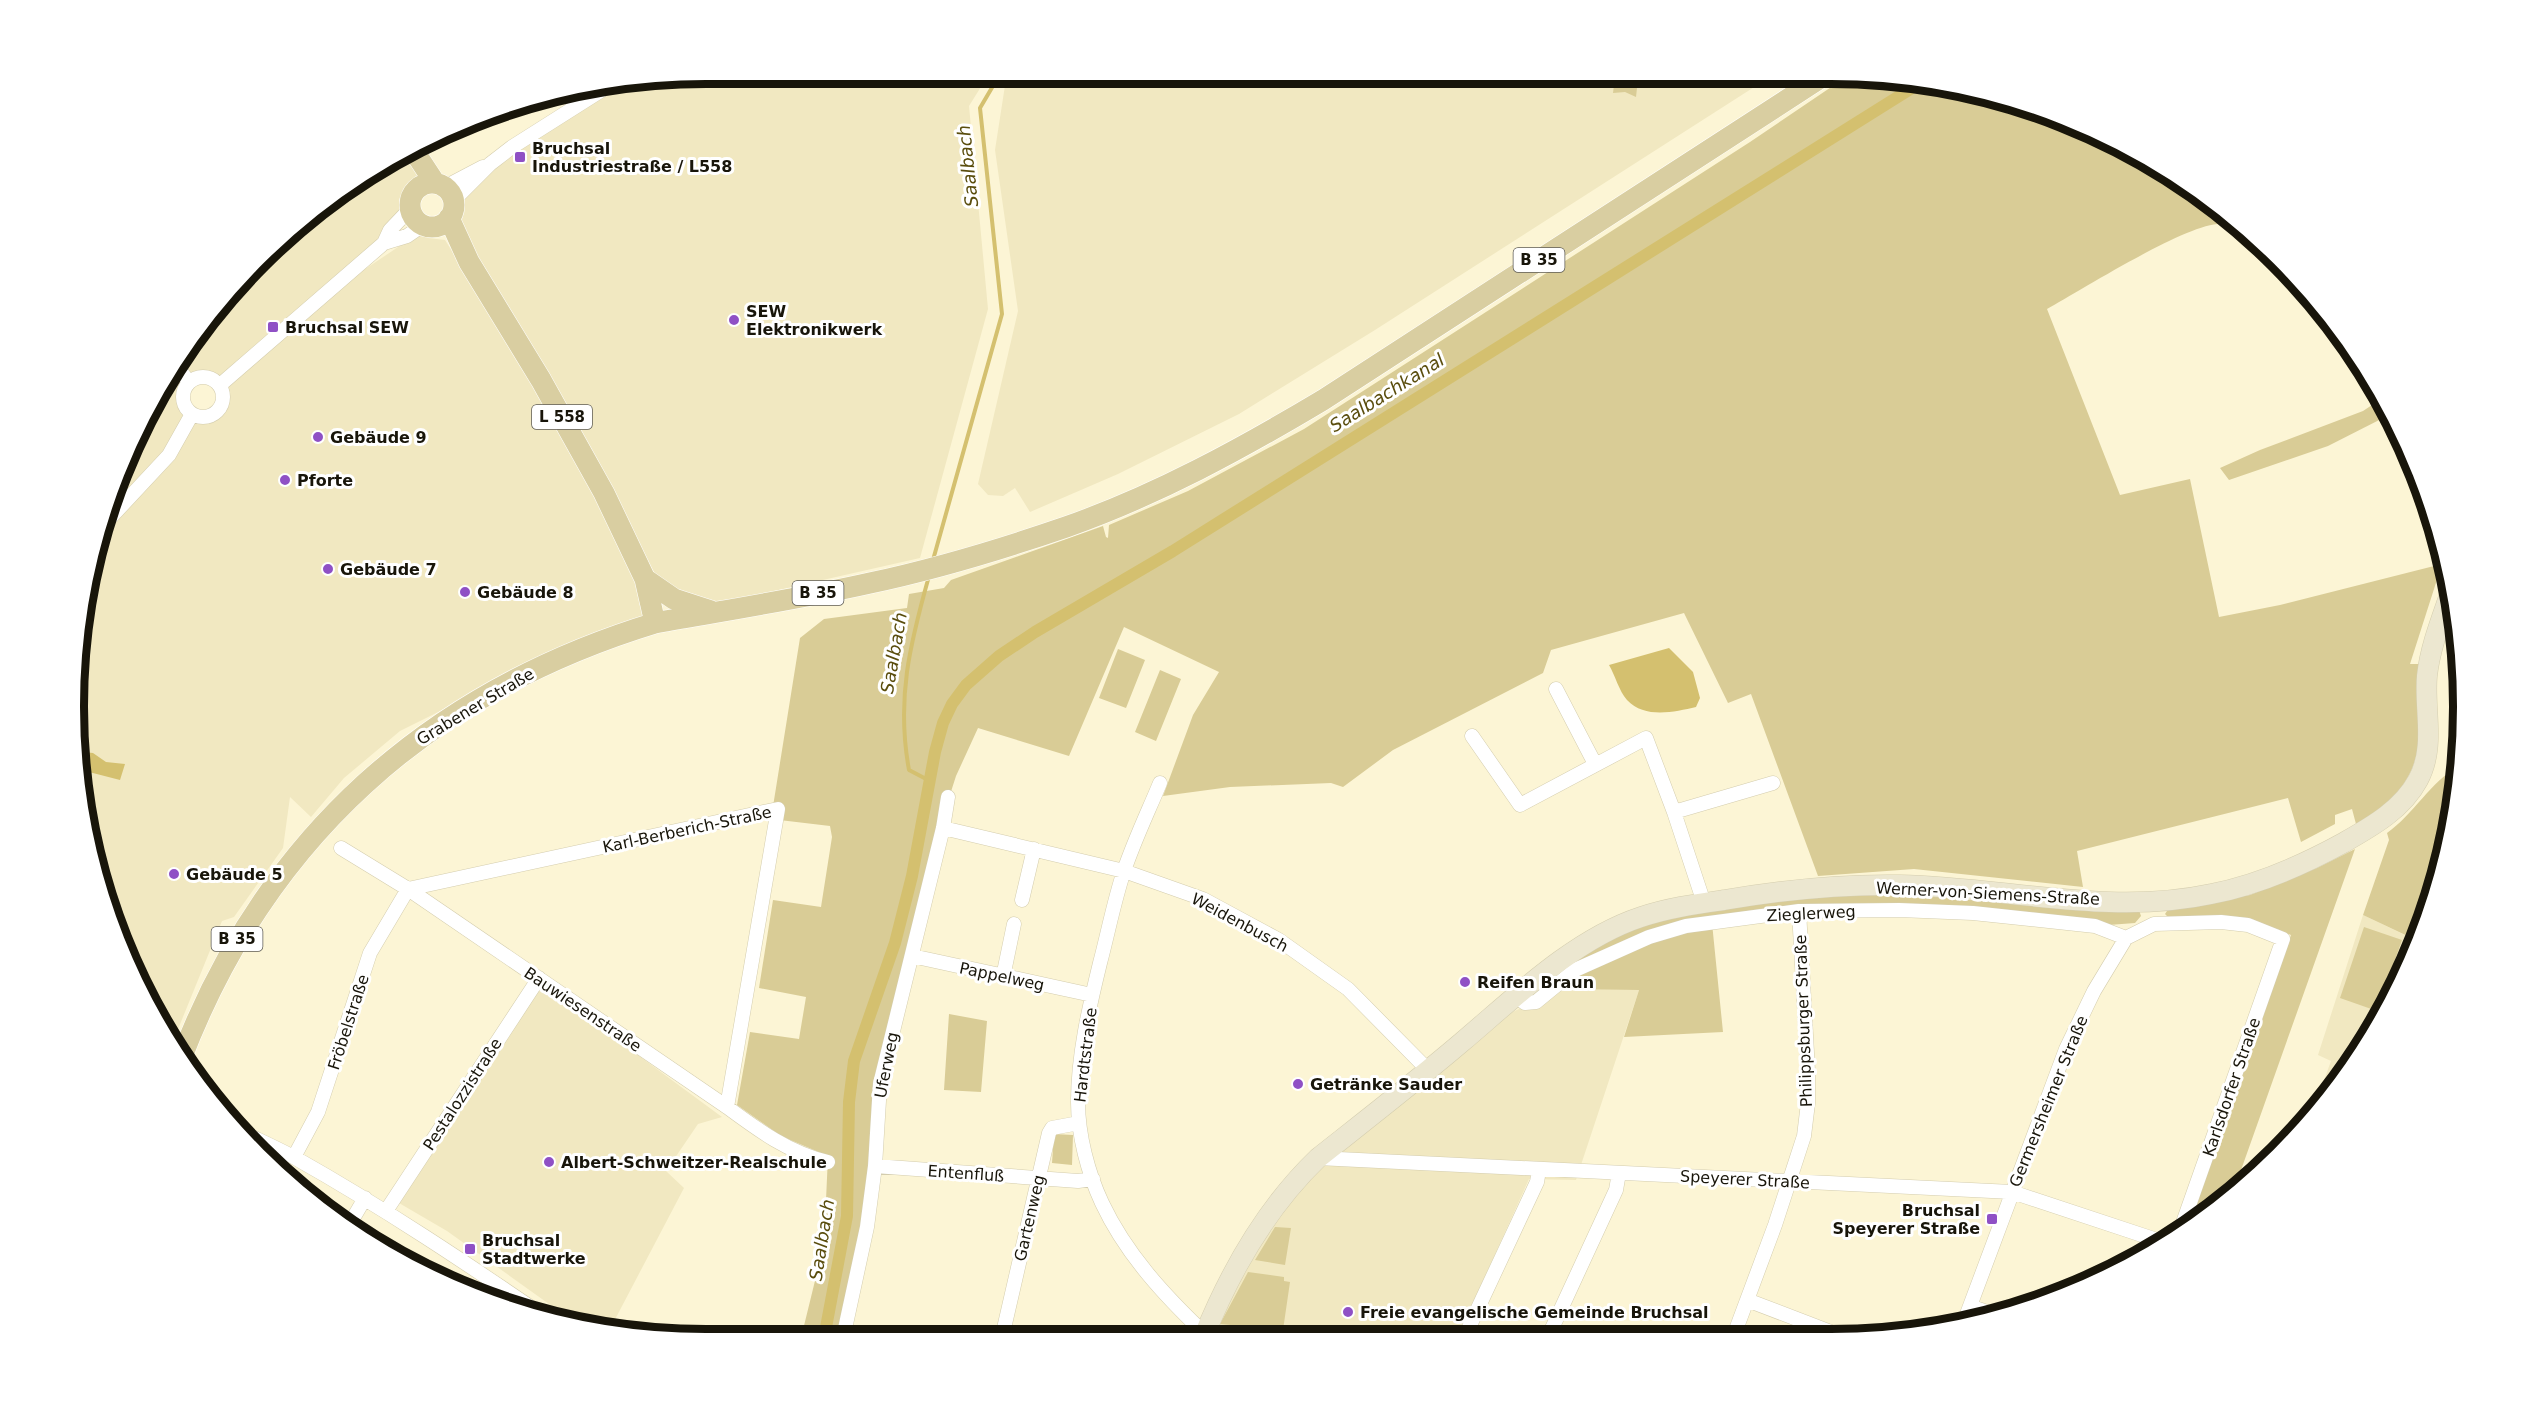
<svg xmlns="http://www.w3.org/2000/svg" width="2537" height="1413" viewBox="0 0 2537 1413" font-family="'DejaVu Sans',sans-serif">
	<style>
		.built { fill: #f1e8c1 }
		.green { fill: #d9cc96 }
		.water { fill: #d4c06f }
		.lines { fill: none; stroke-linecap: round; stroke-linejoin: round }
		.stream { stroke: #d4c06f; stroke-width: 4 }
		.canal { stroke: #d4c06f; stroke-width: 12 }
		.street-casing { stroke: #d4cdae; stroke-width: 15 }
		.secondary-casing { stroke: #d4cdae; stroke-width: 21 }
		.primary-casing { stroke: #fff; stroke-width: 22 }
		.street { stroke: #fff; stroke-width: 14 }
		.secondary { stroke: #ece7d0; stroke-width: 20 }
		.primary { stroke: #d9cea1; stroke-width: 21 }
		.poi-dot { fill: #8f50c5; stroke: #fff; stroke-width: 2 }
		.labels { text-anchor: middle; stroke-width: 6; stroke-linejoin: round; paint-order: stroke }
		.shield { fill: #fff; stroke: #5d5b54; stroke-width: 1.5 }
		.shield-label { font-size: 15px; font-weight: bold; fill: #18150a }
		.poi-label { font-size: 16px; font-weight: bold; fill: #18150a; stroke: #fff; text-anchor: start }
		.street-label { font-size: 16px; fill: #18150a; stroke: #fff }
		.water-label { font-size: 18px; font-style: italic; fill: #5a4d0d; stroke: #fff }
		.rim { fill: none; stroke: #18150a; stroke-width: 8 }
	</style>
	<rect width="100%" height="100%" fill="#fcf5d5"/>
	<!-- built -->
	<path class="built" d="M 707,74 L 989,74 L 969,106 L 988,309 L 920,558 L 713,605 L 662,586 L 453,212 L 453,194 L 613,83 Z
		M 1010,74 L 1773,75 L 1375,330 L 1239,414 L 1118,474 L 1030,512 L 1015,488 L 1003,496 L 988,495 L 978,484 L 1018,311 L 995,150 L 1006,79 Z
		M 404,152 L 421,180 L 407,199 L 409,221 L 316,302 L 419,233 L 428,238 L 445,240 L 563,425 L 633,559 L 650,620 L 593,635 L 400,731 L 344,778 L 311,817 L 290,797 L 283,848 L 234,917 L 222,921 L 172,1044 L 122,949 L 95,870 L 75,748 L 75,665 L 95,543 L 98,535 L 170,457 L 192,417 L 201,419 L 215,416 L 225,402 L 222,384 L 306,311 L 221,383 L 207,374 L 189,379 L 183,389 L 182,401 L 189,414 L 169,455 L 100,527 L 122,464 L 180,355 L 231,289 L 321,205 L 390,158 Z
		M 2363,915 L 2409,937 L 2395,987 L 2379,1023 L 2317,1109 L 2314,1108 L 2331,1061 L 2318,1055 Z
		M 540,983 L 722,1117 L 698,1124 L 666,1171 L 684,1188 L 610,1329 L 577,1324 L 447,1231 L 399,1203 Z
		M 1562,989 L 1639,990 L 1576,1180 L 1529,1179 L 1458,1336 L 1212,1336 L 1219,1318 L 1285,1204 L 1317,1169 L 1374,1122 L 1445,1069 L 1506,1015 Z"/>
	<!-- green -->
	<path class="green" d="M 1590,75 C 1607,75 1623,85 1641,85 C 1650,85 1660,84 1669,82 C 1677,79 1683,75 1692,75 L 1671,84 L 1637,88 L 1636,97 L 1625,92 L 1613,93 L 1614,85 Z
		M 1849,75 L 1872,75 L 1995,95 L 2147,158 L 2230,218 L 2224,224 C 2193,219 2080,291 2047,309 L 2120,495 L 2190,479 L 2219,617 L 2280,605 L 2442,564 L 2410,664 L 2422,664 C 2419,740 2431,782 2356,824 L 2352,809 L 2335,815 L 2335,824 L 2301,842 L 2288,798 L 2077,851 L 2083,887 L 1914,869 L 1818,876 L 1751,694 L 1728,703 L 1684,613 L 1551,650 L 1543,673 L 1393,750 L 1343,787 L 1331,783 L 1230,787 L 1163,796 L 1193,715 L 1219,672 L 1124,627 L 1069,756 L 978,728 L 956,776 L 940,826 L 885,1040 L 866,1202 L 838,1338 L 801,1338 L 824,1244 L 828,1156 L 781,1136 L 737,1105 L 750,1032 L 799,1039 L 806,997 L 759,988 L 773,900 L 821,907 L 832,837 L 830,826 L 771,819 L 800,638 L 824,619 L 907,608 L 909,594 L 944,588 L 951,580 L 1103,526 L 1106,537 L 1108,538 L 1109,525 L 1188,491 L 1304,429 L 1750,142 Z
		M 2381,399 L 2391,414 L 2328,446 L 2229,480 L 2220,468 L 2260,450 L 2363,411 Z
		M 1118,649 L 1145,660 L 1126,708 L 1099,698 Z
		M 1160,670 L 1181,679 L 1156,741 L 1135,732 Z
		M 2459,766 L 2458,789 L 2430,910 L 2416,940 L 2363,915 L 2389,840 L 2387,833 C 2414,814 2430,782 2459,766 Z
		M 2355,849 L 2235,1187 L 2187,1229 L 2291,935 C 2246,917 2219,913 2171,920 L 2165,914 L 2169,908 L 2250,895 L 2317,868 Z
		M 1898,885 L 2139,910 L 2141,916 L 2135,923 L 2095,926 L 1899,910 L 1712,923 L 1723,1032 L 1624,1037 L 1639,990 L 1553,989 L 1536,1002 L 1515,996 L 1642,916 Z
		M 2364,927 L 2402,940 L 2377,1011 L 2340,998 Z
		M 949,1014 L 987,1021 L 981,1092 L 944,1090 Z
		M 1054,1134 L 1073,1135 L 1072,1165 L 1052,1163 Z
		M 1275,1227 L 1291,1228 L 1285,1265 L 1255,1260 Z
		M 1248,1272 L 1284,1277 L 1284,1281 L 1290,1282 L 1283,1330 L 1220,1324 Z"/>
	<!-- water -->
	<path class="water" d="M 1669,648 L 1693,672 L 1700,698 L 1696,707 C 1674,712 1645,719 1627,700 C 1619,691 1615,675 1609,665 Z
		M 75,751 L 93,753 L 106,762 L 125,764 L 120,780 L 89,772 L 85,785 L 81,784 Z"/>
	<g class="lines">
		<!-- stream -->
		<path class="stream" d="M 933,560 L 1002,314 L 980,108 L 1000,74
			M 929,576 C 910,644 896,699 909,770 L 930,781"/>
		<!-- canal -->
		<path class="canal" d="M 824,1338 L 847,1216 L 849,1102 L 854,1061 L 895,943 L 912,876 L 935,752 L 943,723 L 952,704 L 966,685 L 999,656 L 1035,632 L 1173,551 L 1920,83"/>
		<defs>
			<path id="street" d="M 445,187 L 483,167
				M 453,201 L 490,164 L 512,147 L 613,83
				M 384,243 L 407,236 L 423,225
				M 175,364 L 189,382
				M183 397a20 20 0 1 1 40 0a20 20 0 1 1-40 0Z
				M 220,385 L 384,243 L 390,230 L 410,209
				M 99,530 L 169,455 L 192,414
				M 1556,689 L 1595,764
				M 1472,736 L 1520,805 L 1646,738 L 1674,812 L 1704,903
				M 1160,783 C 1148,812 1134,841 1124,871 C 1114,901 1108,933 1100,963 C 1089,1008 1078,1055 1078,1102 C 1078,1135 1088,1173 1102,1203 C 1126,1254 1164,1295 1205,1334
				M 1674,812 L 1773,783
				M 943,828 L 1124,871 L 1203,899 L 1279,940 L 1348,989 L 1428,1070
				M 341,848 L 408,889 L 727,1107 C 758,1130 789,1153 828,1162
				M 1022,900 L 1034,849
				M 912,956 L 1092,995
				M 1003,977 L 1014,924
				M 1515,996 L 1525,1003 L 1536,1002 L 1575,970 L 1649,937 L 1686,926 L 1799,911 L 1899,910 L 1973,913 L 2095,926 L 2126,938
				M 236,1129 C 256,1139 277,1148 297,1159 C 384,1208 466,1263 548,1319
				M 294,1157 L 318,1112 L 370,953 L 408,889 L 778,809 L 727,1107
				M 1318,1158 L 2012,1192 L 2163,1242
				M 875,1166 L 1078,1181 L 1093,1179
				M 386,1211 L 539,978
				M 348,1227 L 365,1198
				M 1747,1300 L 1836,1334
				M 1970,1306 L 1996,1315
				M 1964,1322 L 2066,1049 L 2094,991 L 2126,938 L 2154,924 L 2221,922 L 2248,925 L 2283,939 L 2179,1234
				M 1549,1335 L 1616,1190 L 1619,1173
				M 1734,1335 L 1775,1225 L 1804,1136 L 1808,1103 L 1808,1071 L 1799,911
				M 1465,1336 L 1537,1182 L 1539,1170
				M 1002,1337 L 1049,1133 L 1052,1128 L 1079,1123
				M 843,1338 L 867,1227 L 875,1166 L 880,1084 L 943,828 L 948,797"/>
			<path id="secondary" d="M 1204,1336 C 1230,1272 1268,1206 1318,1158 C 1366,1120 1415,1082 1462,1042 C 1514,998 1574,939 1641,917 C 1667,908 1696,904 1724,900 C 1782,890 1841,884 1900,885 C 2003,887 2109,916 2211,894 C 2258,885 2301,866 2343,843 C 2371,827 2402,810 2418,780 C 2436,747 2424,711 2427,676 C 2430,648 2441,620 2450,594"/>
			<path id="primary" d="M 412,148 L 435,183
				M410 205a22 22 0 1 1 44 0a22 22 0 1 1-44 0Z
				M 449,218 L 469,262 L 541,380 L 604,493 L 645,579 L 655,623
				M 645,579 L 674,599 L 711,611
				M 181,1059 C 266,837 429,692 655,623 C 727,610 799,599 870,583 C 936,569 1002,549 1066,527 C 1157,495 1241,449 1323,400 L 1825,75"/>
		</defs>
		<!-- street casing -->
		<use href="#street" class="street-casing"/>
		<!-- secondary casing -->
		<use href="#secondary" class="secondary-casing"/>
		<!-- primary casing -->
		<use href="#primary" class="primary-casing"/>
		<!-- street -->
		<use href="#street" class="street"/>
		<!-- secondary -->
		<use href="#secondary" class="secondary"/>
		<!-- primary -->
		<use href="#primary" class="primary"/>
	</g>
	<!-- markers -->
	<g class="poi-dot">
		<rect x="514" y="151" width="12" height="12" rx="3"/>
		<circle cx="734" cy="320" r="6"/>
		<rect x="267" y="321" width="12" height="12" rx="3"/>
		<circle cx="318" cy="437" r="6"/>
		<circle cx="285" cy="480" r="6"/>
		<circle cx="328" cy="569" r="6"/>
		<circle cx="465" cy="592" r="6"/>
		<circle cx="174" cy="874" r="6"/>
		<circle cx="1465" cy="982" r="6"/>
		<circle cx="1298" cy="1084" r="6"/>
		<circle cx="549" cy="1162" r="6"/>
		<rect x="1986" y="1213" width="12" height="12" rx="3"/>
		<rect x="464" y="1243" width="12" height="12" rx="3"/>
		<circle cx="1348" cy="1312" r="6"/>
	</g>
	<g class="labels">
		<!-- shield labels -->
		<g class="shield">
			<rect x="1513.5" y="248" width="51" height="24" rx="4.5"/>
			<rect x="532" y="405" width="60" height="24" rx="4.5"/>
			<rect x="792.5" y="581" width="51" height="24" rx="4.5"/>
			<rect x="211.5" y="927" width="51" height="24" rx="4.5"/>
		</g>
		<g class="shield-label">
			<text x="1539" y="265">B 35</text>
			<text x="562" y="422">L 558</text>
			<text x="818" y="598">B 35</text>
			<text x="237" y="944">B 35</text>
		</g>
		<!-- poi labels -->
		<g class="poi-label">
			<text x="532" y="154">Bruchsal<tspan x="532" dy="18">Industriestraße / L558</tspan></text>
			<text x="746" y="317">SEW<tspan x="746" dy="18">Elektronikwerk</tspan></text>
			<text x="285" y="333">Bruchsal SEW</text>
			<text x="330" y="443">Gebäude 9</text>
			<text x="297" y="486">Pforte</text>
			<text x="340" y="575">Gebäude 7</text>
			<text x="477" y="598">Gebäude 8</text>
			<text x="186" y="880">Gebäude 5</text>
			<text x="1477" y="988">Reifen Braun</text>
			<text x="1310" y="1090">Getränke Sauder</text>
			<text x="561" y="1168">Albert-Schweitzer-Realschule</text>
			<text x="1980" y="1216" text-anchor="end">Bruchsal<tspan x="1980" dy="18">Speyerer Straße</tspan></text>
			<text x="482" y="1246">Bruchsal<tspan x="482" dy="18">Stadtwerke</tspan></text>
			<text x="1360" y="1318">Freie evangelische Gemeinde Bruchsal</text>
		</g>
		<!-- street labels -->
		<g class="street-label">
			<text transform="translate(475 706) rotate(-31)" y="6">Grabener Straße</text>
			<text transform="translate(687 829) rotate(-12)" y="6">Karl-Berberich-Straße</text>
			<text transform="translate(1988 893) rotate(3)" y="6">Werner-von-Siemens-Straße</text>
			<text transform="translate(1811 913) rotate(-3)" y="6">Zieglerweg</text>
			<text transform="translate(1240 922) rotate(28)" y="6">Weidenbusch</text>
			<text transform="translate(1002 976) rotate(12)" y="6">Pappelweg</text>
			<text transform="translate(583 1009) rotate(34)" y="6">Bauwiesenstraße</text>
			<text transform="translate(1803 1021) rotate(-92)" y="6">Philippsburger Straße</text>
			<text transform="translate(348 1022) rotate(-72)" y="6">Fröbelstraße</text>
			<text transform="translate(1085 1055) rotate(-83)" y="6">Hardtstraße</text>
			<text transform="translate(886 1065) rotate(-79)" y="6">Uferweg</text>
			<text transform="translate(2231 1087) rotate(-71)" y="6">Karlsdorfer Straße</text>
			<text transform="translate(462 1094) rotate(-57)" y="6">Pestalozzistraße</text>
			<text transform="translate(2048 1101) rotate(-68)" y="6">Germersheimer Straße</text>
			<text transform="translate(966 1173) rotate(4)" y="6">Entenfluß</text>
			<text transform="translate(1745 1179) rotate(3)" y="6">Speyerer Straße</text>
			<text transform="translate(1029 1218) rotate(-77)" y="6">Gartenweg</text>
		</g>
		<!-- water labels -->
		<g class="water-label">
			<text transform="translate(968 166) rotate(-96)" y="6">Saalbach</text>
			<text transform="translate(1387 393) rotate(-32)" y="6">Saalbachkanal</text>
			<text transform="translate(894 653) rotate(-80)" y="6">Saalbach</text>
			<text transform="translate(822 1240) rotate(-81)" y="6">Saalbach</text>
		</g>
	</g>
	<!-- crop -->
	<path d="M0 0H2537V1413H0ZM706 84H1831A622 622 0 0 1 2453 706V707A622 622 0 0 1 1831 1329H706A622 622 0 0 1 84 707V706A622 622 0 0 1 706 84Z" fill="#fff" fill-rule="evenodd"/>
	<path class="rim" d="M706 84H1831A622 622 0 0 1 2453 706V707A622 622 0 0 1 1831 1329H706A622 622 0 0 1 84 707V706A622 622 0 0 1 706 84Z"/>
</svg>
